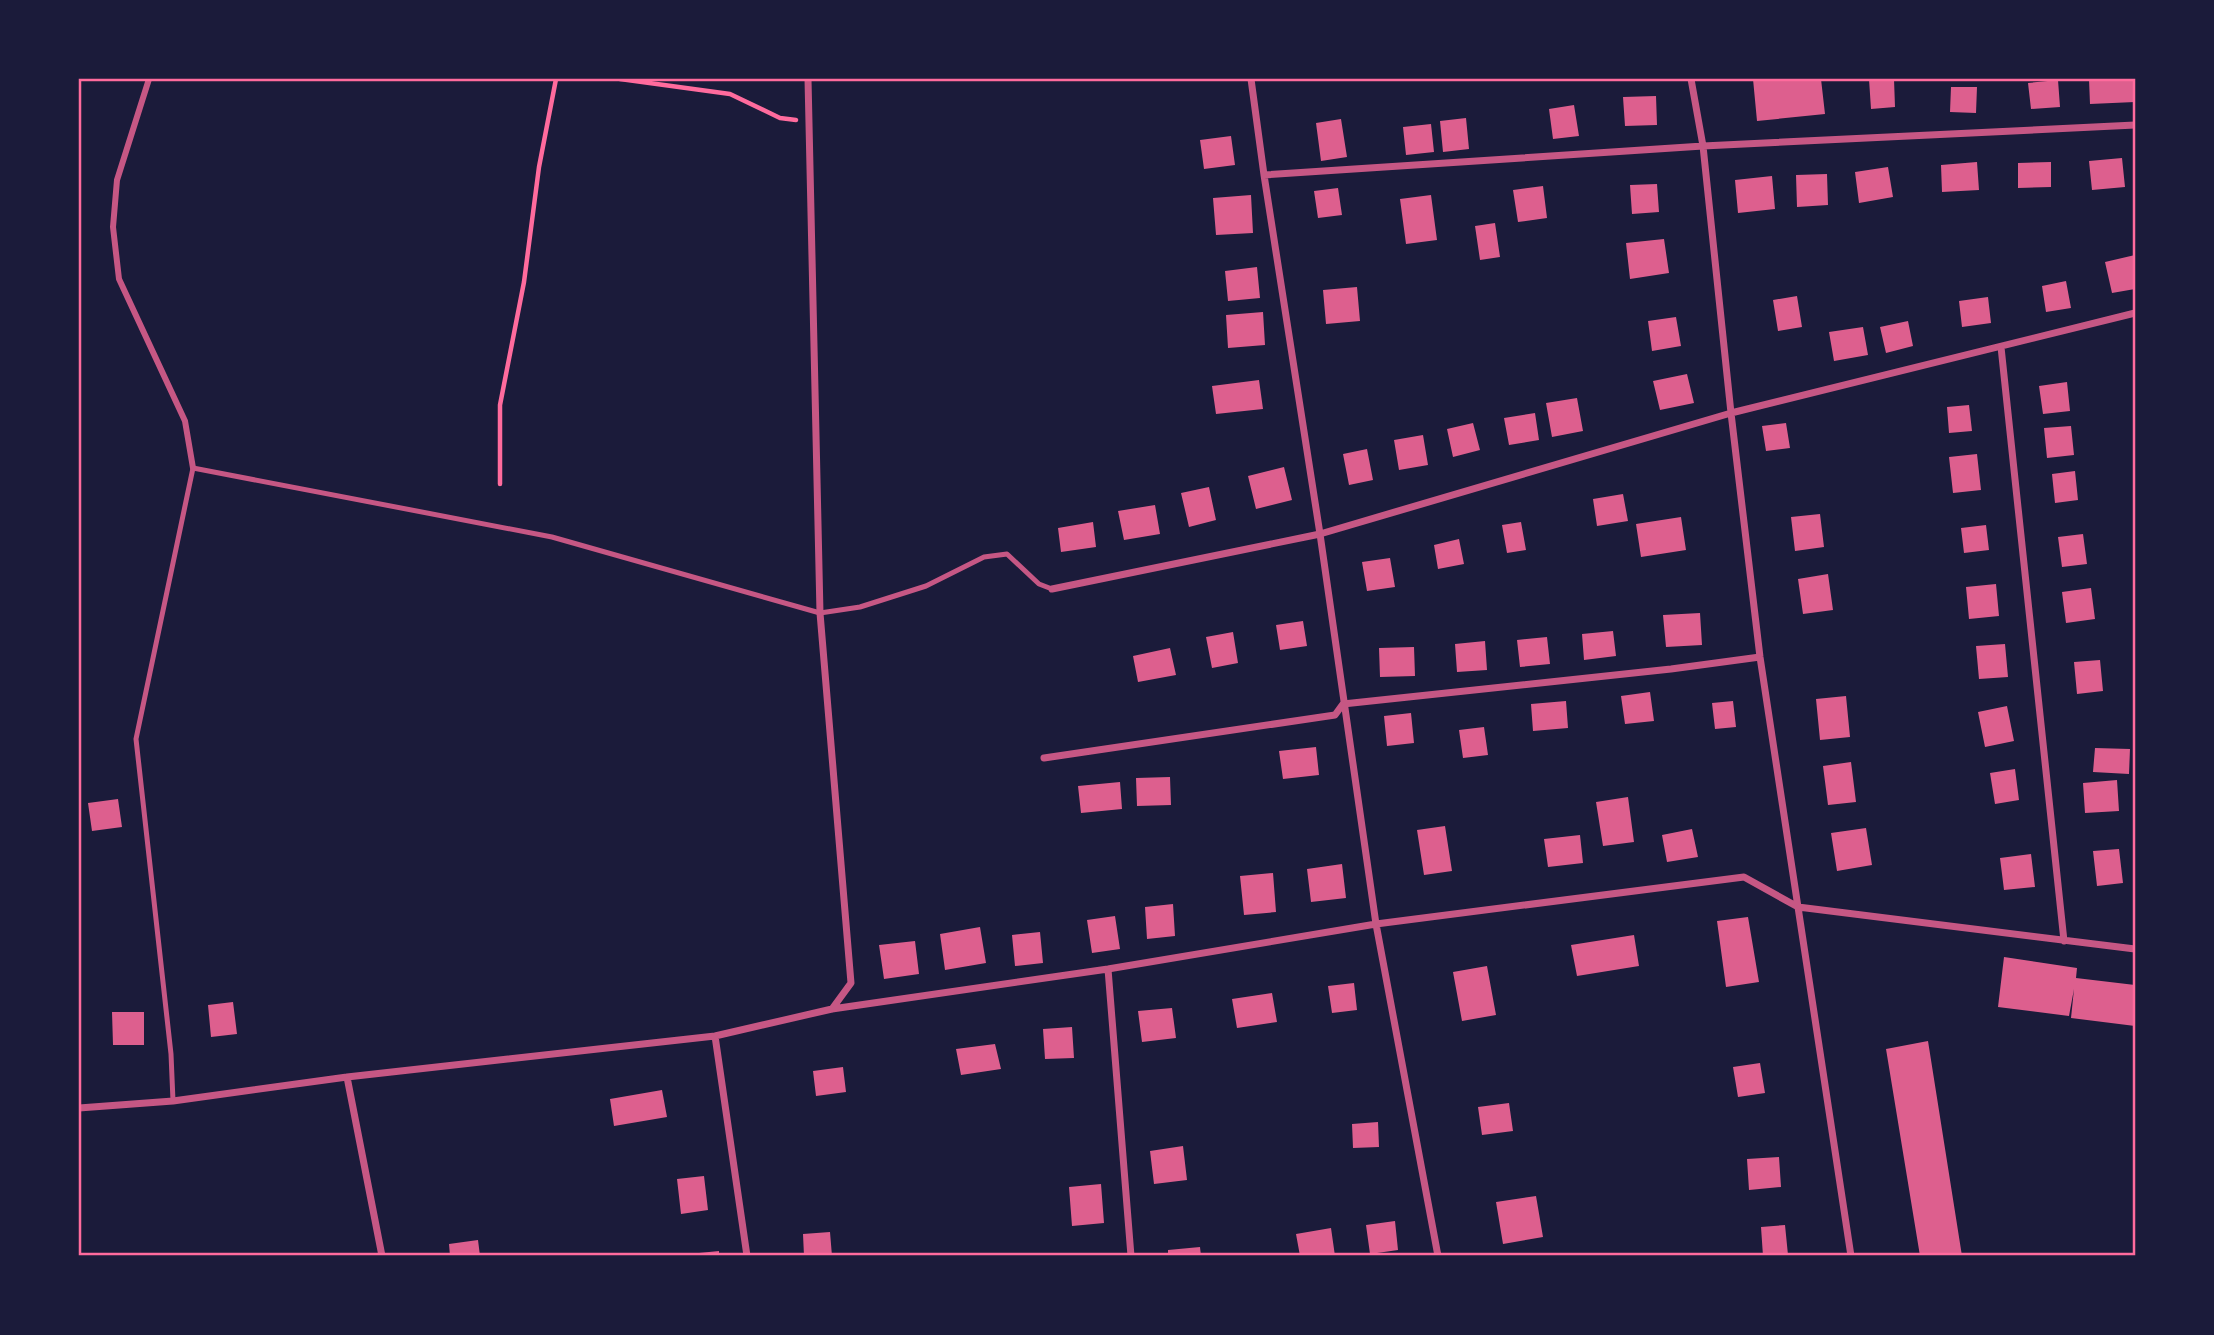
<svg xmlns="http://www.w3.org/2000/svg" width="2214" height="1335" viewBox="0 0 2214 1335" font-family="Arial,sans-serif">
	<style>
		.building { fill: #dd5f8e }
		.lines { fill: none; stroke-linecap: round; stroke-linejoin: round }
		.path { stroke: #ff6b9d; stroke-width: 4.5 }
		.service { stroke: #c65784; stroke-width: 5 }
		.pedestrian { stroke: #c65784; stroke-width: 6 }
		.minor { stroke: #c65784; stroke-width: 7 }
		.neatline { fill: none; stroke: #ff6b9d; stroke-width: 2.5 }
	</style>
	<rect width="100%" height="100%" fill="#1b1b3a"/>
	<!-- building -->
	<path class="building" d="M 1753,79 L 1821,79 L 1825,114 L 1757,121 Z
		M 1869,79 L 1894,79 L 1895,107 L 1871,109 Z
		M 2089,79 L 2135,79 L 2135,102 L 2090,104 Z
		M 2058,80 L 2060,107 L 2031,109 L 2028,83 Z
		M 1951,87 L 1977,87 L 1976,113 L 1950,112 Z
		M 1656,96 L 1657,125 L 1625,126 L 1623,97 Z
		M 1574,105 L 1579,136 L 1553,139 L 1549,109 Z
		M 1466,118 L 1469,149 L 1443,152 L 1440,121 Z
		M 1341,119 L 1347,157 L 1321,161 L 1316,123 Z
		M 1431,124 L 1434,152 L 1406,155 L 1403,127 Z
		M 1231,136 L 1235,165 L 1204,169 L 1200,140 Z
		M 2122,158 L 2125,187 L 2092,190 L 2089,161 Z
		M 1977,162 L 1979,190 L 1942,192 L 1941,165 Z
		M 2051,162 L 2051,187 L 2018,188 L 2018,163 Z
		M 1888,167 L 1893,197 L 1859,203 L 1855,172 Z
		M 1827,174 L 1828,205 L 1797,207 L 1796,175 Z
		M 1772,176 L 1775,209 L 1738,213 L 1735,180 Z
		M 1657,184 L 1659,212 L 1632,214 L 1630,185 Z
		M 1543,186 L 1547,218 L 1518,222 L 1513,190 Z
		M 1338,188 L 1342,215 L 1318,218 L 1314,191 Z
		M 1251,195 L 1253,233 L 1216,235 L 1213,198 Z
		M 1431,195 L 1437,240 L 1406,244 L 1400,199 Z
		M 1495,223 L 1500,257 L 1480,260 L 1475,226 Z
		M 1664,239 L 1669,273 L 1630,279 L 1626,243 Z
		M 2135,255 L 2135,289 L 2112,293 L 2105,262 Z
		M 1257,267 L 1260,298 L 1228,301 L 1225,271 Z
		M 2066,281 L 2071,308 L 2046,312 L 2042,286 Z
		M 1357,287 L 1360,321 L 1326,324 L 1323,290 Z
		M 1797,296 L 1802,327 L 1778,331 L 1773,300 Z
		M 1988,297 L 1991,323 L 1962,327 L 1959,301 Z
		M 1263,312 L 1265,345 L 1228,348 L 1226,315 Z
		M 1676,317 L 1681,346 L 1652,351 L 1648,321 Z
		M 1908,321 L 1913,346 L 1886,353 L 1880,327 Z
		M 1863,327 L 1868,355 L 1834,361 L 1829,332 Z
		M 1687,374 L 1694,403 L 1660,410 L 1653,381 Z
		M 1259,380 L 1263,409 L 1216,414 L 1212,386 Z
		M 2067,382 L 2070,411 L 2043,414 L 2039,386 Z
		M 1577,398 L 1583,431 L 1552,437 L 1546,403 Z
		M 1969,405 L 1972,431 L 1949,433 L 1947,407 Z
		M 1535,413 L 1539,440 L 1509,445 L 1504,418 Z
		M 1473,423 L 1480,450 L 1453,457 L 1447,429 Z
		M 1786,423 L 1790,448 L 1766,451 L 1762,426 Z
		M 2071,426 L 2074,455 L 2047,458 L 2044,428 Z
		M 1423,435 L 1428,465 L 1399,470 L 1394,440 Z
		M 1367,449 L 1373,480 L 1349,485 L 1343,454 Z
		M 1977,454 L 1981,490 L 1953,493 L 1949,457 Z
		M 1284,467 L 1292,500 L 1256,509 L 1248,476 Z
		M 2075,471 L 2078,500 L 2055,503 L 2052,474 Z
		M 1209,487 L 1216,520 L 1189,527 L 1181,493 Z
		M 1623,494 L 1628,521 L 1597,526 L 1593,499 Z
		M 1155,505 L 1160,534 L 1124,540 L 1118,511 Z
		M 1820,514 L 1824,547 L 1795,551 L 1791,517 Z
		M 1681,517 L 1686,550 L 1641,557 L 1636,524 Z
		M 1093,522 L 1096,547 L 1061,552 L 1058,528 Z
		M 1521,522 L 1526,550 L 1507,553 L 1502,525 Z
		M 1986,525 L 1989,550 L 1964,553 L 1961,528 Z
		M 2083,534 L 2087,564 L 2062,567 L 2058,537 Z
		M 1459,539 L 1464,564 L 1438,569 L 1434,545 Z
		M 1390,558 L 1395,587 L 1367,591 L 1362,562 Z
		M 1828,574 L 1833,610 L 1803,614 L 1798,579 Z
		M 1996,584 L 1999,616 L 1969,619 L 1966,587 Z
		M 2091,588 L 2095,619 L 2066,623 L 2062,592 Z
		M 1700,613 L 1702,645 L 1666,647 L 1663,615 Z
		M 1303,621 L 1307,646 L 1280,650 L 1276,625 Z
		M 1613,631 L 1616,656 L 1584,660 L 1582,634 Z
		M 1233,632 L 1238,663 L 1212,668 L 1206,637 Z
		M 1547,637 L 1550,664 L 1520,667 L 1517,640 Z
		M 1485,641 L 1487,670 L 1457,672 L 1455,644 Z
		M 2005,644 L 2008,677 L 1979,679 L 1976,646 Z
		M 1414,647 L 1415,676 L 1380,677 L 1379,648 Z
		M 1170,648 L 1176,675 L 1138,682 L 1133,656 Z
		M 2100,660 L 2103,691 L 2077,694 L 2074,662 Z
		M 1650,692 L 1654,721 L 1625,724 L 1621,696 Z
		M 1846,696 L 1850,737 L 1820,740 L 1816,699 Z
		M 1566,701 L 1568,728 L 1533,731 L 1531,704 Z
		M 1733,701 L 1736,727 L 1715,729 L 1712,703 Z
		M 2007,706 L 2014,741 L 1985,747 L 1978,712 Z
		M 1411,713 L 1414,743 L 1387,746 L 1384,716 Z
		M 1484,727 L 1488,755 L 1463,758 L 1459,730 Z
		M 1316,747 L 1319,775 L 1283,779 L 1279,751 Z
		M 2095,748 L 2130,749 L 2129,774 L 2093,772 Z
		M 1851,762 L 1856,802 L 1828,805 L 1823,766 Z
		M 2015,769 L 2019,800 L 1995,804 L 1990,773 Z
		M 1170,777 L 1171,805 L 1137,806 L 1136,778 Z
		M 2117,780 L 2119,811 L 2085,813 L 2083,783 Z
		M 1120,782 L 1122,809 L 1081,813 L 1078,786 Z
		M 1628,797 L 1634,842 L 1603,846 L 1596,802 Z
		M 118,799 L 122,827 L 92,831 L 88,803 Z
		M 1445,826 L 1452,871 L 1424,875 L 1417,830 Z
		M 1866,828 L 1872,865 L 1837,871 L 1831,833 Z
		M 1692,829 L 1698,857 L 1667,862 L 1662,835 Z
		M 1580,835 L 1583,863 L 1548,867 L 1544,839 Z
		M 2119,849 L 2123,883 L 2097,886 L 2093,851 Z
		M 2031,854 L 2035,887 L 2004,890 L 2000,858 Z
		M 1342,864 L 1346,898 L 1311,902 L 1307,869 Z
		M 1273,873 L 1276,912 L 1244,915 L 1240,876 Z
		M 1173,904 L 1175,936 L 1147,939 L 1145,907 Z
		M 1115,916 L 1120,949 L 1092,953 L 1087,920 Z
		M 1748,917 L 1759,982 L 1726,987 L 1717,921 Z
		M 980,927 L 986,963 L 945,970 L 940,934 Z
		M 1040,932 L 1043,963 L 1015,966 L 1012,935 Z
		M 1634,935 L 1639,966 L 1577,976 L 1571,945 Z
		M 915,941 L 919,974 L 884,979 L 879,945 Z
		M 2004,957 L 2077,968 L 2076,978 L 2135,985 L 2135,1026 L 2071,1018 L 2074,989 L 2069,1016 L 1998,1007 Z
		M 1487,966 L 1496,1015 L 1462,1021 L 1453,972 Z
		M 1354,983 L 1357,1010 L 1332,1013 L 1328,986 Z
		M 1272,993 L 1277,1022 L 1237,1028 L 1232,999 Z
		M 233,1002 L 237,1034 L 211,1037 L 208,1005 Z
		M 1172,1008 L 1176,1038 L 1142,1042 L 1138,1011 Z
		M 112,1012 L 144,1012 L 144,1045 L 113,1045 Z
		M 1072,1027 L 1074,1058 L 1045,1059 L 1043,1029 Z
		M 1928,1041 L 1962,1256 L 1920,1256 L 1886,1049 Z
		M 995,1044 L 1001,1069 L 961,1075 L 956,1049 Z
		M 1760,1063 L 1765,1093 L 1738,1097 L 1733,1067 Z
		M 843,1067 L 846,1092 L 816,1096 L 813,1071 Z
		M 662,1090 L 667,1117 L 614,1126 L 610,1099 Z
		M 1509,1103 L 1513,1131 L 1482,1135 L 1478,1107 Z
		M 1378,1122 L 1379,1147 L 1353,1148 L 1352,1124 Z
		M 1183,1146 L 1187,1180 L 1154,1184 L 1150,1151 Z
		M 1779,1157 L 1781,1187 L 1749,1190 L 1747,1159 Z
		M 704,1176 L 708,1210 L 681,1214 L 677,1179 Z
		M 1101,1184 L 1104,1223 L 1072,1226 L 1069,1187 Z
		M 1536,1196 L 1543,1237 L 1503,1244 L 1496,1202 Z
		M 1395,1221 L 1398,1250 L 1370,1254 L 1366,1225 Z
		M 1785,1225 L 1788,1255 L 1763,1256 L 1761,1227 Z
		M 1331,1228 L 1335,1256 L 1300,1256 L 1296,1234 Z
		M 830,1232 L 832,1256 L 804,1256 L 803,1234 Z
		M 478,1240 L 480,1256 L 450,1256 L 449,1244 Z
		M 1200,1247 L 1201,1256 L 1168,1256 L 1168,1250 Z
		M 719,1251 L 719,1256 L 690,1256 L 689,1254 Z"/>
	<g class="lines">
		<!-- path -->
		<path class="path" d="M 620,79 L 730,94 L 780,118 L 796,120
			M 500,484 L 500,405 L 524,282 L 539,167 L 556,79"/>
		<!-- service -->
		<path class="service" d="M 173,1101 L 171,1054 L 136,739 L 193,468 L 552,537 L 820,613 L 860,607 L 926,586 L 984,557 L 1007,554 L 1039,584 L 1052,589"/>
		<!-- pedestrian -->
		<path class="pedestrian" d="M 149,79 L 117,180 L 113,227 L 119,279 L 185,421 L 193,468"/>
		<!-- minor -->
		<path class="minor" d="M 808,79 L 820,613 L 851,983 L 832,1009
			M 1251,79 L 1264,175 L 1320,534 L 1376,924 L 1438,1256
			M 1691,79 L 1703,146 L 1731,413 L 1760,657 L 1851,1256
			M 1264,175 L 1703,146 L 2135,125
			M 2001,347 L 2064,941
			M 1052,589 L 1320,534 L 1731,413 L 2135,313
			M 1044,758 L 1335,715 L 1343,704 L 1671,669 L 1760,657
			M 1108,969 L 1131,1256
			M 715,1036 L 747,1256
			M 347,1077 L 382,1256
			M 79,1108 L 173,1101 L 347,1077 L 715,1036 L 832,1009 L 1108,969 L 1376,924 L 1744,877 L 1798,907 L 2135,949"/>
	</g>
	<!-- border -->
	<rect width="2214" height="1335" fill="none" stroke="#1b1b3a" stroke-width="161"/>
	<rect x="80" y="80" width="2054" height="1174" class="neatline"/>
</svg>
